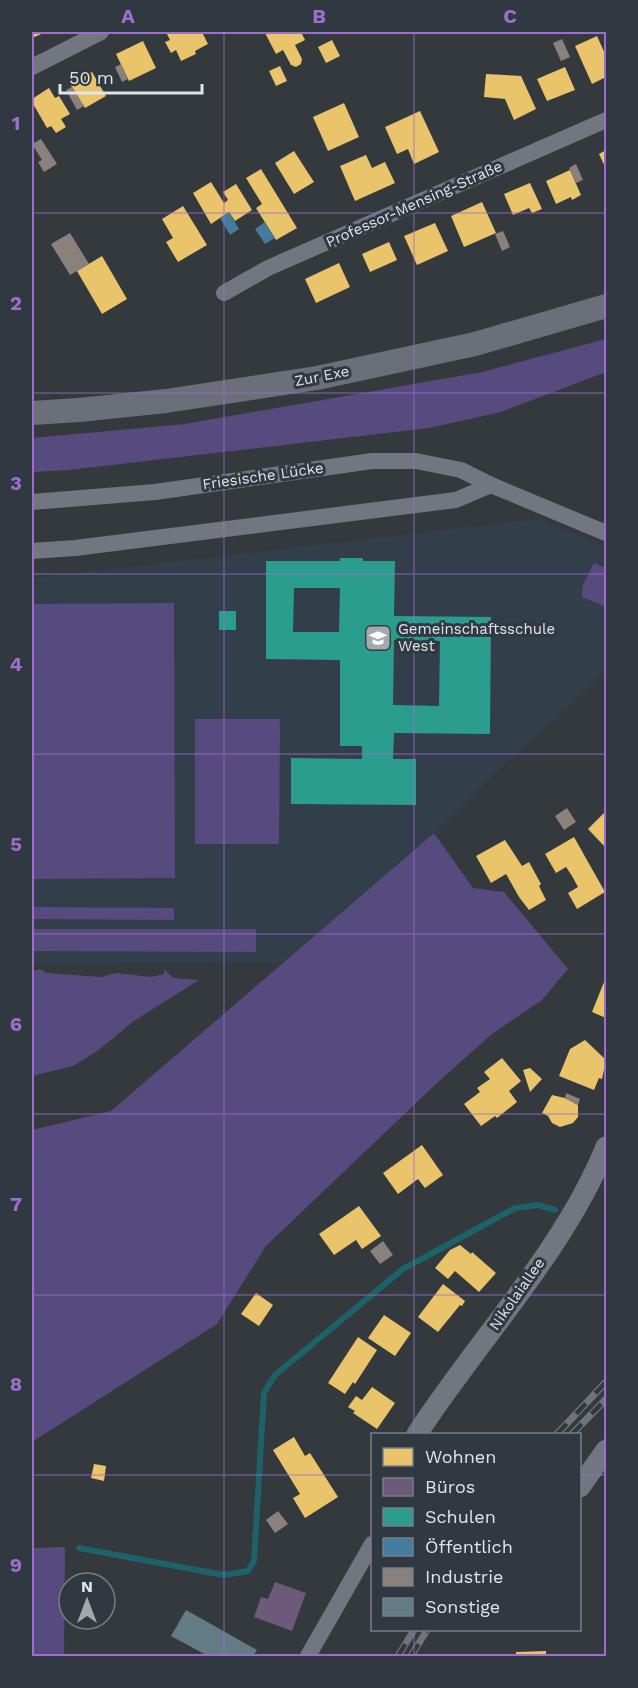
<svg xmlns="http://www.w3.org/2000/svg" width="638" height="1688" viewBox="0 0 638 1688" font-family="'Work Sans',sans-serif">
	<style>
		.built { fill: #323e4a }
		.green { fill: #564a7f }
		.homes { fill: #e9c46a }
		.offices { fill: #6d597a }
		.schools { fill: #2a9d8f; fill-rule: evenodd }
		.public { fill: #457b9d }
		.industry { fill: #8a817c }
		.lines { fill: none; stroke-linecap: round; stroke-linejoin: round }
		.stream { stroke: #1d6169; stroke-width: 6 }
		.building { fill: #637b85 }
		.minor { stroke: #727681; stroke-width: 16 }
		.tertiary { stroke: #727681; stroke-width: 21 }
		.secondary { stroke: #6b6f79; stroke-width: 24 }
		.rail-casing { stroke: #707379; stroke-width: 7 }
		.rail { stroke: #303941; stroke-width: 4.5; stroke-dasharray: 14; stroke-linecap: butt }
		.grid { fill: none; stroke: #9e6dce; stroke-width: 1.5; stroke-opacity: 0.55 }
		.labels { text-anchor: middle; stroke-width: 6; stroke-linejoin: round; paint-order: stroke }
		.street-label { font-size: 15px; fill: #e0e5eb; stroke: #303941 }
		.poi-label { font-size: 15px; fill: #e0e5eb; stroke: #303941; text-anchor: start }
		.neatline { fill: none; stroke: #9e6dce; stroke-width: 2 }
		.grid-label { font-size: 20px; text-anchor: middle; font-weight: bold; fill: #9e6dce }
	</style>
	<rect width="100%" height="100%" fill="#34393d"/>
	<!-- built -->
	<path class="built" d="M 539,519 L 606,547 L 606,671 L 491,778 L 434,833 L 283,963 L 32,964 L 32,578 Z"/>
	<!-- green -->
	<path class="green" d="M 606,339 L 606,372 L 501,412 L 429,428 L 69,470 L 32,472 L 32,438 L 185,424 L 482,372 Z
		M 594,563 L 606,568 L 606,607 L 582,597 L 583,585 Z
		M 174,603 L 175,878 L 32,879 L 32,604 Z
		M 195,719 L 280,719 L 279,844 L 195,844 Z
		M 434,833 L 473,888 L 504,892 L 568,969 L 542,1000 L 492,1034 L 438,1082 L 266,1246 L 217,1324 L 32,1442 L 32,1130 L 111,1111 Z
		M 32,907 L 174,908 L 174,920 L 32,919 Z
		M 32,929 L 256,929 L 256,952 L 32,951 Z
		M 40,969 L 47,973 L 101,977 L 117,973 L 151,977 L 164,974 L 164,969 L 173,978 L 199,980 L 134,1021 L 96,1052 L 73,1066 L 32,1076 L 32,971 Z
		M 65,1547 L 64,1656 L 32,1656 L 32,1548 Z"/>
	<!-- homes -->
	<path class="homes" d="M 32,32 L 46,32 L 32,38 Z
		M 166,32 L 202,32 L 208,44 L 195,51 L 196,54 L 181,61 L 176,50 L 171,53 L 165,42 L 170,40 Z
		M 268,32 L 301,32 L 305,40 L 295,45 L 302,59 L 301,64 L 296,67 L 291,65 L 283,50 L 276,54 L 265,33 Z
		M 597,36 L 606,56 L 606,77 L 592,84 L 575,46 Z
		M 332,40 L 340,56 L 326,63 L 318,47 Z
		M 143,41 L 156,68 L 129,81 L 116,54 Z
		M 280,66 L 287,81 L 276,86 L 269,71 Z
		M 565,67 L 575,90 L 547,101 L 537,79 Z
		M 92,72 L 106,96 L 85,108 L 70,84 Z
		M 486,74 L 521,76 L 536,109 L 514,120 L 505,99 L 484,97 Z
		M 49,88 L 55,98 L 59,96 L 70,114 L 61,119 L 66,127 L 56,133 L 51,126 L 47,128 L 32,102 L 32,99 Z
		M 344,103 L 359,137 L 328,151 L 313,117 Z
		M 420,111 L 439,152 L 414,164 L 408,149 L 397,154 L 385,127 Z
		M 606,150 L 606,169 L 599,154 Z
		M 294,151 L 314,182 L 294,194 L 275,163 Z
		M 366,155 L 372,168 L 385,162 L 395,183 L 355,201 L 340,166 Z
		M 261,169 L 297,228 L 276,240 L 256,208 L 262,204 L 246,178 Z
		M 570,170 L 581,195 L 572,200 L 571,197 L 556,204 L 546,181 Z
		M 211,182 L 224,203 L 228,200 L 223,192 L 236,184 L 252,210 L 235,221 L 229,212 L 211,224 L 193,193 Z
		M 530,183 L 542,209 L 532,213 L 529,208 L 513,215 L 504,194 Z
		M 482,202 L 496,233 L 464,247 L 451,216 Z
		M 183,206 L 207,245 L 178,262 L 166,242 L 173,238 L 162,219 Z
		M 435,223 L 448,251 L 417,265 L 404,236 Z
		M 389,242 L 397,260 L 370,272 L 362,254 Z
		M 102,256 L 127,299 L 102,314 L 77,271 Z
		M 339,263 L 350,287 L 316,303 L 305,279 Z
		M 604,813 L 606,816 L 606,848 L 588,829 Z
		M 574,837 L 605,892 L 577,909 L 568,893 L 578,887 L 572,876 L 566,867 L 556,873 L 545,854 Z
		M 505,840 L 522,866 L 529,862 L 541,884 L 539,886 L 546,900 L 529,910 L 519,897 L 506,874 L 491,883 L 476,856 Z
		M 606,977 L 606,1018 L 592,1012 Z
		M 585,1040 L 606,1060 L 602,1079 L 599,1078 L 594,1090 L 559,1076 L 570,1049 Z
		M 502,1058 L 521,1081 L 509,1091 L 517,1102 L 497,1118 L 495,1116 L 481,1126 L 464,1104 L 480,1092 L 477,1088 L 490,1079 L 484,1072 Z
		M 530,1068 L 542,1079 L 530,1092 L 523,1070 Z
		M 552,1095 L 565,1098 L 578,1105 L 578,1117 L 573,1123 L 560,1127 L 552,1123 L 548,1116 L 542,1113 Z
		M 422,1145 L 443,1175 L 425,1188 L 418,1179 L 398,1194 L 383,1173 Z
		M 359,1206 L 381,1236 L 362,1249 L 356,1240 L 334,1255 L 319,1234 Z
		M 460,1245 L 471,1254 L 472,1252 L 496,1273 L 479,1292 L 455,1271 L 448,1279 L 435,1268 L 450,1250 Z
		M 443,1284 L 465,1301 L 462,1306 L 460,1305 L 438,1332 L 418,1317 Z
		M 256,1293 L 273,1305 L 259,1326 L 241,1314 Z
		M 384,1315 L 411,1333 L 395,1356 L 368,1338 Z
		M 358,1337 L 377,1350 L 355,1384 L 353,1382 L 345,1394 L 328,1383 Z
		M 372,1387 L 395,1403 L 377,1429 L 353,1413 L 355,1411 L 348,1407 L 356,1396 L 362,1400 Z
		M 294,1437 L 305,1456 L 310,1453 L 338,1497 L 305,1518 L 293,1498 L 300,1494 L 273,1450 Z
		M 94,1464 L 106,1466 L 104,1481 L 91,1478 Z
		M 546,1651 L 546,1656 L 516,1656 L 516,1652 Z"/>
	<!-- offices -->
	<path class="offices" d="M 275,1582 L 306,1593 L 292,1631 L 254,1617 L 261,1597 L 268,1599 Z"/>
	<!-- schools -->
	<path class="schools" d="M 340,558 L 363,558 L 363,561 L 395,561 L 394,616 L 491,617 L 490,734 L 394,733 L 393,759 L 416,759 L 416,805 L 291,804 L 291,758 L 362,759 L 362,746 L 340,746 L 340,660 L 266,659 L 266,561 L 340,561 ZM 294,588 L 340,588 L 339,632 L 293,632 ZM 394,640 L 440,641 L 439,706 L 393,705 Z
		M 219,611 L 236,611 L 236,630 L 219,630 Z"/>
	<!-- public -->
	<path class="public" d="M 229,212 L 239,229 L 230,235 L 220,218 Z
		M 265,222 L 275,238 L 265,244 L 255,229 Z"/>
	<!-- industry -->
	<path class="industry" d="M 562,39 L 570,57 L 561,61 L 553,43 Z
		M 121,64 L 128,79 L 122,82 L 115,67 Z
		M 72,87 L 84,106 L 77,110 L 66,90 Z
		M 41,139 L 57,164 L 44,172 L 38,162 L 42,160 L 32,144 Z
		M 576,164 L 583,180 L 576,183 L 569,168 Z
		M 503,231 L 510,247 L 502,251 L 495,234 Z
		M 70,233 L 89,264 L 70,275 L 51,244 Z
		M 567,808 L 576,822 L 564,830 L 555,816 Z
		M 566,1093 L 580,1099 L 578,1105 L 565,1098 Z
		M 383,1241 L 393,1255 L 380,1264 L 370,1251 Z
		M 278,1511 L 288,1524 L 275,1533 L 266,1520 Z"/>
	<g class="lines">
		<!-- stream -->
		<path class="stream" d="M 79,1548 L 224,1575 L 248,1571 L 254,1561 L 264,1393 L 275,1375 L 403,1269 L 515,1208 L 538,1205 L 555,1210"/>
	</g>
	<!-- building -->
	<path class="building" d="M 186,1610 L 257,1650 L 253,1656 L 208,1656 L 171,1636 Z"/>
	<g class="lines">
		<!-- minor -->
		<path class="minor" d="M 32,67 L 101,32
			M 224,293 L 268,268 L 606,120
			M 32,502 L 155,492 L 372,461 L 416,461 L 461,470 L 491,485 L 606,533
			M 32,551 L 75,548 L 456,500 L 491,485
			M 308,1656 L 372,1544"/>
		<!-- tertiary -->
		<path class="tertiary" d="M 417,1434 C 478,1340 563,1252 606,1147
			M 580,1487 L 606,1450"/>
		<!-- secondary -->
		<path class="secondary" d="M 32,413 L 79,410 L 166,401 L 317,378 L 475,344 L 606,306"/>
		<defs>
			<path id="rail" d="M 557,1434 L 606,1382
				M 572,1434 L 606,1399
				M 398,1656 L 414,1630
				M 411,1656 L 427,1630"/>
		</defs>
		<!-- rail casing -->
		<use href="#rail" class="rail-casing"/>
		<!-- rail -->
		<use href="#rail" class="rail"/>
	</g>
	<!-- grid -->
	<path class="grid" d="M 224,32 L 224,1656M 414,32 L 414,1434M 32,213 L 606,213M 32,393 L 606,393M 32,574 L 606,574M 32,754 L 606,754M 32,934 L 606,934M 32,1114 L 606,1114M 32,1295 L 606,1295M 32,1475 L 372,1475M 580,1475 L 606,1475M 414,1630 L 414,1656"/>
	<!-- icons -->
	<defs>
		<symbol id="school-square" viewBox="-11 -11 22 22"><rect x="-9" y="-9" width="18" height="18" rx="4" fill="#a4a9ae" stroke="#303941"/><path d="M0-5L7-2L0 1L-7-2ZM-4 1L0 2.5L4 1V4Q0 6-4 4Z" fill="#fff"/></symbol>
	</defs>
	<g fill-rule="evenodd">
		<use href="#school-square" x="363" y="623" width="30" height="30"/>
	</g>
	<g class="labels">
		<!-- street labels -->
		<g class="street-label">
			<text transform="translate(414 204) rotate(-24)" y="5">Professor-Mensing-Straße</text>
			<text transform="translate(322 376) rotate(-11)" y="5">Zur Exe</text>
			<text transform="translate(263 476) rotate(-8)" y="5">Friesische Lücke</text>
			<text transform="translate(517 1294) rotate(-55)" y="5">Nikolaiallee</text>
		</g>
		<!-- poi labels -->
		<g class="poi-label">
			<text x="398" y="634">Gemeinschaftsschule<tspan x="398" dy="17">West</tspan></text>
		</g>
	</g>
	<!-- border -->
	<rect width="638" height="1688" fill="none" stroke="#303941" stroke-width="66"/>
	<!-- legend -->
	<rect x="371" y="1433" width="210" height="198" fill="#303941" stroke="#767e85" stroke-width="1.5"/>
	<rect x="383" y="1448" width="30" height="18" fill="#e9c46a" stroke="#767e85" stroke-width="1.5"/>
	<text x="425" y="1463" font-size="18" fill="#e0e5eb">Wohnen</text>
	<rect x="383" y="1478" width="30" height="18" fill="#6d597a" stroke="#767e85" stroke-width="1.5"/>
	<text x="425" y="1493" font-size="18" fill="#e0e5eb">Büros</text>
	<rect x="383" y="1508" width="30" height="18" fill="#2a9d8f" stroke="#767e85" stroke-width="1.5"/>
	<text x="425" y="1523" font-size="18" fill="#e0e5eb">Schulen</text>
	<rect x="383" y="1538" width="30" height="18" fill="#457b9d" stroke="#767e85" stroke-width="1.5"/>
	<text x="425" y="1553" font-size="18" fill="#e0e5eb">Öffentlich</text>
	<rect x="383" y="1568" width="30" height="18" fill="#8a817c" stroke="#767e85" stroke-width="1.5"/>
	<text x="425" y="1583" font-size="18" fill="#e0e5eb">Industrie</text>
	<rect x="383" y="1598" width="30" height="18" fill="#637b85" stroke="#767e85" stroke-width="1.5"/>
	<text x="425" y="1613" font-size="18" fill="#e0e5eb">Sonstige</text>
	<!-- north arrow -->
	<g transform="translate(87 1601)"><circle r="28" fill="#303941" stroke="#767e85" stroke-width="1.5"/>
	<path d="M0-4.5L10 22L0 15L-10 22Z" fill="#a4a9ae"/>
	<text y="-9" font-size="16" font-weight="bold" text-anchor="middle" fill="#e0e5eb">N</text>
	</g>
	<!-- scale -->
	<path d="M60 84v9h142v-9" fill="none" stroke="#e0e5eb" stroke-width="3"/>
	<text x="69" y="84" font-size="18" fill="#e0e5eb" stroke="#303941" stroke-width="4.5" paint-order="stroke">50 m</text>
	<rect x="33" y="33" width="572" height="1622" class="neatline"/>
	<g class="grid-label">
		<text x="128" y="23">A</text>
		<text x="319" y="23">B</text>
		<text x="510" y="23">C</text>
		<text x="16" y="130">1</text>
		<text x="16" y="310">2</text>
		<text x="16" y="490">3</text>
		<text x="16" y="671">4</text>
		<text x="16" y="851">5</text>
		<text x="16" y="1031">6</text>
		<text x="16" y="1211">7</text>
		<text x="16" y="1391">8</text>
		<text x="16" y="1572">9</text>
	</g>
</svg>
